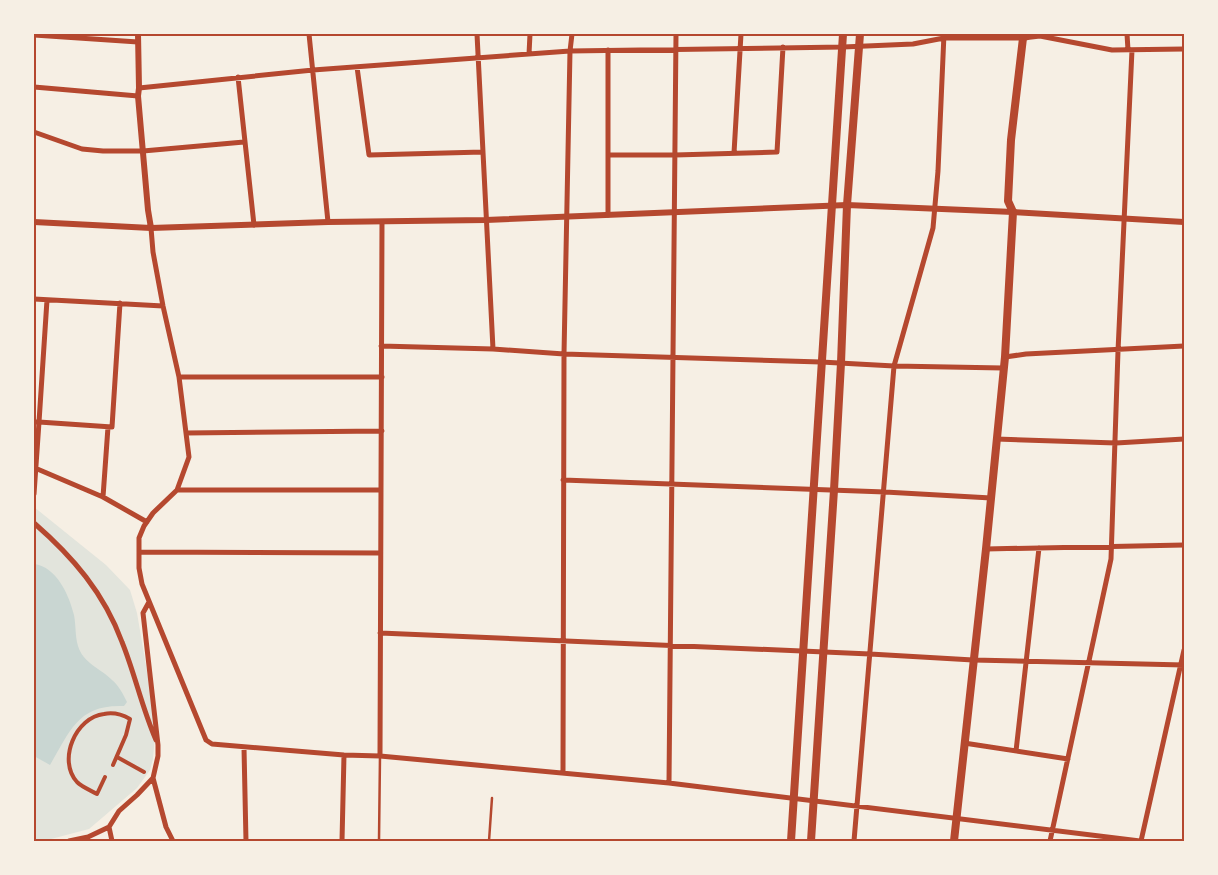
<svg xmlns="http://www.w3.org/2000/svg" width="1218" height="875" viewBox="0 0 1218 875" font-family="Roboto,sans-serif">
	<style>
		.green { fill: #e2e4dc }
		.water { fill: #c9d6d2 }
		.lines { fill: none; stroke-linecap: round; stroke-linejoin: round }
		.service { stroke: #b5482f; stroke-width: 2.5 }
		.pedestrian { stroke: #b5482f; stroke-width: 4 }
		.minor { stroke: #b5482f; stroke-width: 5 }
		.tertiary { stroke: #b5482f; stroke-width: 6 }
		.secondary { stroke: #b5482f; stroke-width: 8 }
		.primary { stroke: #b5482f; stroke-width: 8 }
		.neatline { fill: none; stroke: #b5482f; stroke-width: 2 }
	</style>
	<rect width="100%" height="100%" fill="#f6efe4"/>
	<!-- green -->
	<path class="green" d="M 34,507 L 106,565 L 130,590 L 137,613 L 156,724 L 153,759 L 150,770 L 137,788 L 89,829 L 51,839 L 51,841 L 34,841 Z"/>
	<!-- water -->
	<path class="water" d="M 34,564 C 57,567 69,595 74,615 C 76,625 75,636 78,646 C 83,663 100,668 112,680 C 119,686 123,694 127,702 L 124,706 C 78,704 70,731 50,765 L 34,756 Z"/>
	<g class="lines">
		<!-- service -->
		<path class="service" d="M 379,841 L 380,756
			M 489,841 L 492,798"/>
		<!-- pedestrian -->
		<path class="pedestrian" d="M 117,757 L 144,772
			M 105,777 L 97,794 C 90,790 82,787 77,782 C 57,760 76,717 104,714 C 113,712 123,715 130,719 L 126,735 L 113,765"/>
		<!-- minor -->
		<path class="minor" d="M 309,34 L 328,222
			M 477,34 L 493,349
			M 1127,34 L 1128,50
			M 34,35 L 138,42
			M 608,50 L 608,215
			M 529,54 L 530,34
			M 357,67 L 369,155 L 483,152
			M 238,77 L 254,225
			M 34,87 L 138,96
			M 139,88 L 313,70 L 570,51 L 843,47 L 913,44 L 944,38 L 1023,38 L 1040,36 L 1112,50 L 1184,49
			M 34,132 L 82,149 L 103,151 L 143,151 L 244,142
			M 734,153 L 741,34
			M 608,155 L 675,155 L 777,152 L 783,47
			M 151,228 L 153,252 L 163,306 L 179,377 L 189,457 L 177,490 L 153,513 L 144,526 L 139,538 L 139,568 L 142,584 L 206,740 L 212,744 L 344,755 L 380,756 L 669,783 L 1140,841
			M 34,299 L 163,306
			M 381,346 L 493,349 L 564,354 L 821,362 L 894,366 L 1003,368
			M 1005,357 L 1026,354 L 1184,346
			M 179,377 L 382,377
			M 34,422 L 39,422 L 47,300
			M 186,433 L 382,431
			M 996,439 L 1116,443 L 1184,439
			M 35,468 L 103,497 L 147,522
			M 563,480 L 885,492 L 991,498
			M 177,490 L 381,490
			M 34,494 L 39,422 L 112,427 L 120,303
			M 103,497 L 108,427
			M 34,523 C 73,557 104,593 122,642 C 135,674 142,708 156,740
			M 986,549 L 1184,545
			M 139,552 L 380,553
			M 380,633 L 870,654 L 973,660 L 1184,665
			M 964,743 L 1068,759
			M 244,748 L 246,841
			M 1016,751 L 1039,548
			M 380,756 L 382,222
			M 563,772 L 564,354 L 570,51 L 572,34
			M 153,778 L 166,827 L 173,841
			M 669,783 L 676,34
			M 109,827 L 112,841
			M 69,841 L 88,837 L 109,827 L 119,811 L 137,795 L 153,778 L 158,756 L 158,745 L 143,613 L 149,602
			M 342,841 L 344,755
			M 854,841 L 894,366 L 933,228 L 938,171 L 944,34
			M 1050,841 L 1111,559 L 1118,351 L 1132,50
			M 1141,841 L 1184,650"/>
		<!-- tertiary -->
		<path class="tertiary" d="M 138,34 L 139,88 L 138,96 L 148,210 L 151,228
			M 34,222 L 151,228 L 328,222 L 486,220 L 847,205 L 1013,212 L 1184,222"/>
		<!-- secondary -->
		<path class="secondary" d="M 954,841 L 986,549 L 1005,357 L 1013,212 L 1008,201 L 1011,140 L 1023,38 L 1031,34"/>
		<!-- primary -->
		<path class="primary" d="M 791,841 L 843,34
			M 811,841 L 834,490 L 841,363 L 847,205 L 860,34"/>
	</g>
	<!-- border -->
	<rect width="1218" height="875" fill="none" stroke="#f6efe4" stroke-width="70"/>
	<rect x="35" y="35" width="1148" height="805" class="neatline"/>
</svg>
